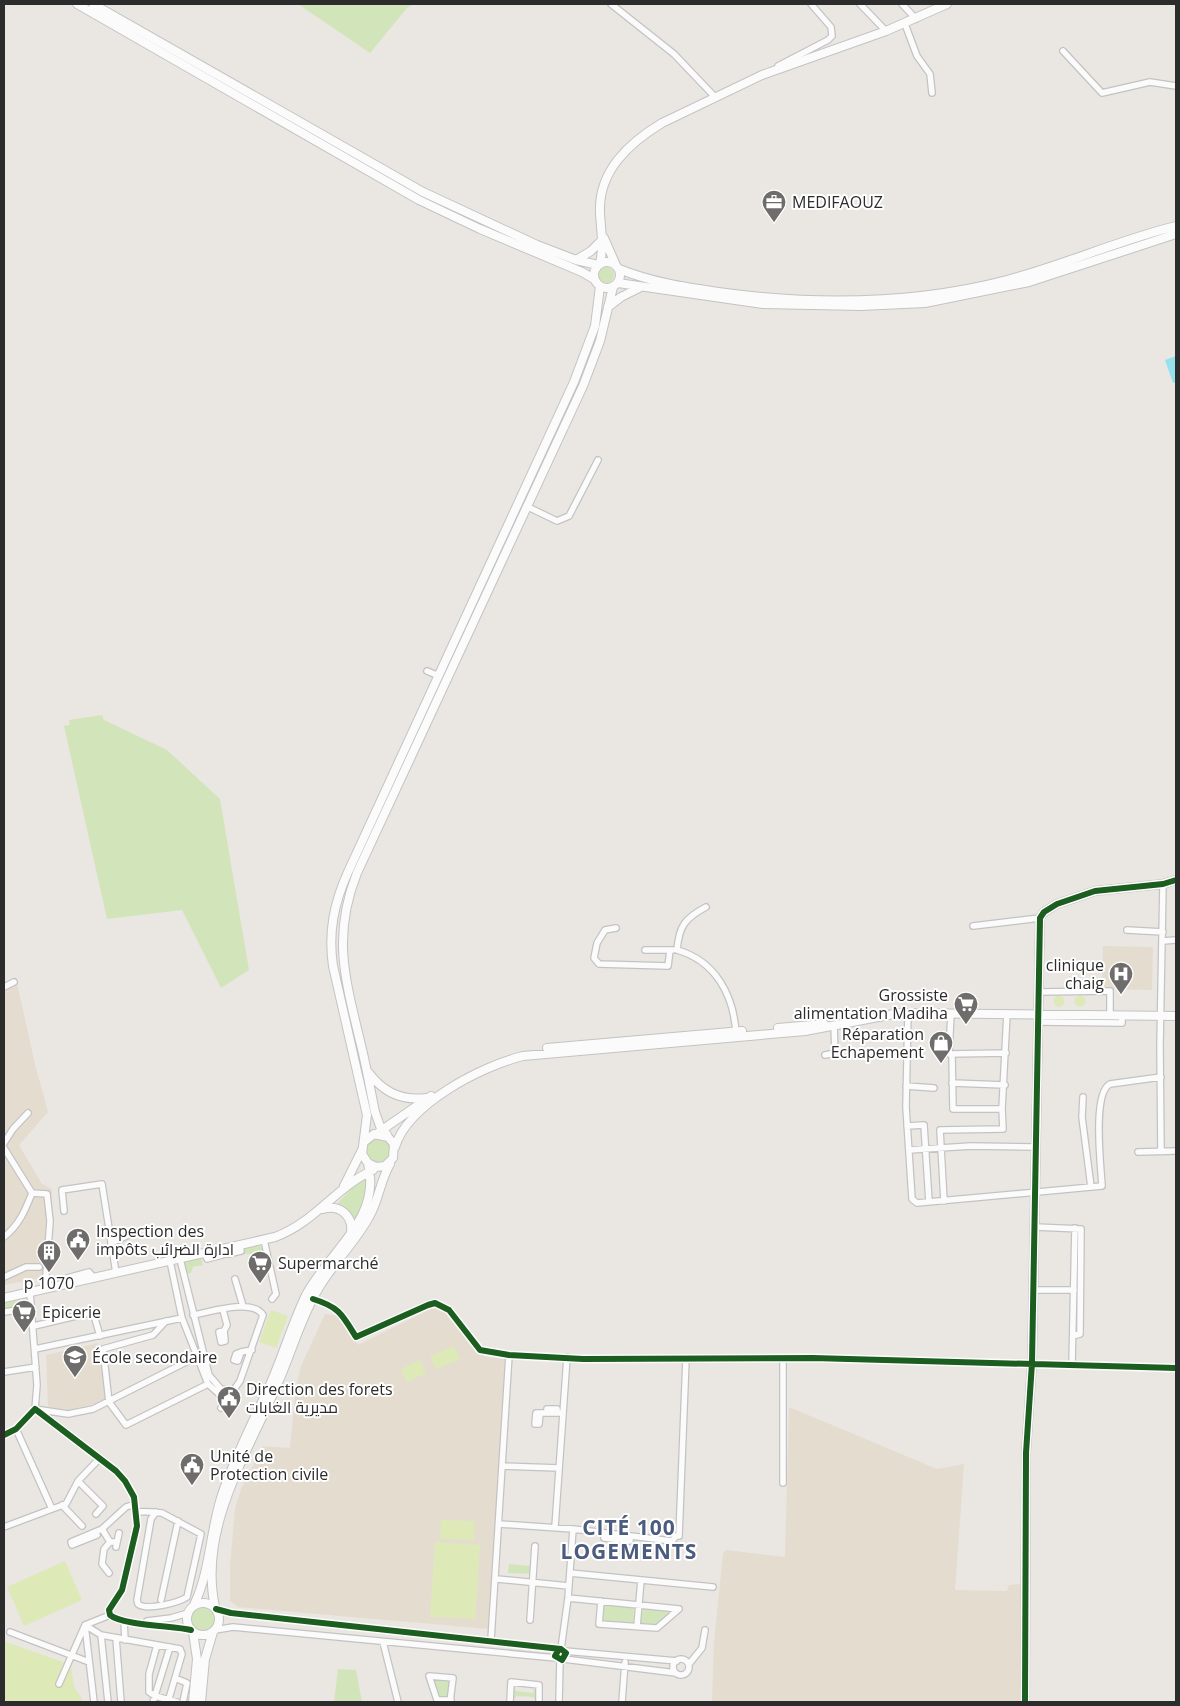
<svg xmlns="http://www.w3.org/2000/svg" width="1180" height="1706" viewBox="0 0 1180 1706" font-family="'Open Sans',Cairo,sans-serif">
	<style>
		.education { fill: #e5dcd0 }
		.green { fill: #d2e5ba }
		.pitch { fill: #dee9b8 }
		.water { fill: #95e2ec }
		.lines { fill: none; stroke-linecap: round; stroke-linejoin: round }
		.street-casing { stroke: #c4c3c3; stroke-width: 8 }
		.secondary-casing { stroke: #c4c3c3; stroke-width: 10 }
		.street { stroke: #fcfbfb; stroke-width: 5.5 }
		.secondary { stroke: #fcfbfb; stroke-width: 8 }
		.cycleway-casing { stroke: #fff; stroke-width: 9 }
		.cycleway { stroke: #1b5e20; stroke-width: 6 }
		.labels { text-anchor: middle; stroke-width: 4; stroke-linejoin: round; paint-order: stroke }
		.poi-label { font-size: 16px; fill: #2c2c2c; stroke: #fff; text-anchor: start }
		.district-label { font-size: 21px; font-weight: bold; letter-spacing: 1px; fill: #4b5c7e; stroke: #fff }
	</style>
	<rect width="100%" height="100%" fill="#eae6e2"/>
	<!-- education -->
	<path class="education" d="M 1103,946 L 1153,947 L 1152,990 L 1102,989 Z
		M 17,983 L 35,1064 L 48,1112 L 19,1145 L 42,1184 L 52,1189 L 51,1222 L 46,1277 L 4,1285 L 4,991 Z
		M 435,1307 L 447,1312 L 475,1351 L 486,1357 L 505,1359 L 489,1629 L 238,1607 L 230,1601 L 230,1566 L 235,1509 L 241,1489 L 263,1446 L 290,1448 L 296,1387 L 301,1366 L 325,1314 L 341,1316 L 358,1345 Z
		M 98,1343 L 106,1401 L 68,1410 L 48,1407 L 46,1355 Z
		M 789,1407 L 937,1469 L 964,1464 L 955,1590 L 1007,1591 L 1009,1585 L 1021,1584 L 1022,1702 L 712,1702 L 714,1643 L 723,1553 L 726,1550 L 785,1557 Z"/>
	<!-- green -->
	<path class="green" d="M 298,4 L 414,4 L 407,8 L 370,53 Z
		M598 275a8 8 0 1 1 16 0a8 8 0 1 1-16 0Z
		M 102,715 L 104,720 L 167,750 L 220,799 L 249,970 L 221,988 L 182,910 L 107,919 L 64,726 L 70,725 L 69,720 Z
		M366 1150a13 13 0 1 1 26 0a13 13 0 1 1-26 0Z
		M 366,1177 L 366,1199 L 354,1226 L 336,1205 L 353,1187 Z
		M 257,1245 L 262,1247 L 266,1264 L 262,1264 C 260,1255 252,1253 244,1254 L 243,1248 Z
		M 201,1258 L 203,1265 L 193,1267 L 191,1273 L 186,1274 L 184,1262 Z
		M 28,1299 L 29,1305 L 4,1309 L 4,1303 Z
		M 509,1564 L 530,1566 L 530,1574 L 508,1573 Z
		M 603,1604 L 634,1607 L 633,1623 L 602,1621 Z
		M189 1619a13 13 0 1 1 26 0a13 13 0 1 1-26 0Z
		M 643,1608 L 669,1611 L 671,1612 L 655,1625 L 641,1624 Z
		M 338,1669 L 356,1670 L 362,1702 L 334,1702 Z
		M 433,1679 L 449,1681 L 448,1696 L 439,1696 Z
		M 514,1687 L 516,1691 L 533,1693 L 534,1689 L 536,1689 L 535,1700 L 533,1697 L 516,1696 L 516,1698 L 513,1698 Z"/>
	<!-- pitch -->
	<path class="pitch" d="M1053.5 1001a5.5 5.5 0 1 1 11 0a5.5 5.5 0 1 1-11 0Z
		M1074.5 1001a5.5 5.5 0 1 1 11 0a5.5 5.5 0 1 1-11 0Z
		M 271,1310 L 288,1316 L 276,1348 L 259,1342 Z
		M 454,1346 L 460,1359 L 436,1369 L 430,1356 Z
		M 420,1360 L 426,1373 L 407,1382 L 401,1369 Z
		M 441,1520 L 475,1521 L 474,1540 L 440,1539 Z
		M 435,1542 L 480,1545 L 475,1619 L 430,1617 Z
		M 65,1561 L 82,1600 L 24,1626 L 7,1587 Z
		M 4,1641 L 71,1665 L 74,1687 L 81,1697 L 82,1702 L 4,1702 Z"/>
	<!-- water -->
	<path class="water" d="M 1176,356 L 1176,382 L 1173,383 L 1165,360 Z"/>
	<g class="lines">
		<defs>
			<path id="street" d="M 611,4 L 674,54 L 715,97
				M 860,4 L 886,31
				M 902,4 L 916,19
				M 905,24 L 917,56 L 930,74 L 932,93
				M 1063,51 L 1102,93 L 1150,82 L 1176,86
				M 778,66 L 828,40 L 832,36 L 831,27 L 811,4
				M 526,506 L 557,521 L 569,516 L 598,460
				M 427,671 L 439,676
				M 706,907 C 685,918 679,926 677,950 C 716,961 734,996 736,1034
				M 973,926 L 1040,918
				M 616,928 L 605,930 L 597,943 L 594,958 L 599,964 L 668,966 L 670,950
				M 1127,930 L 1163,932
				M 1163,941 L 1176,940
				M 645,950 L 673,950
				M 4,987 L 14,982
				M 1038,992 L 1110,991 L 1110,1016
				M 908,1012 L 906,1107 L 912,1199 L 917,1203 L 1102,1186 C 1101,1167 1092,1093 1110,1084 L 1161,1077
				M 951,1013 L 949,1054 L 1006,1053
				M 1038,1022 L 1122,1023 L 1122,1016
				M 952,1054 L 953,1109 L 1002,1109 L 1007,1013
				M 825,1055 L 835,1053 L 834,1025
				M 952,1083 L 1005,1085
				M 906,1086 L 934,1088
				M 1083,1097 L 1082,1117 L 1091,1187
				M 907,1126 L 924,1125 L 929,1202
				M 4,1143 L 13,1129 L 28,1113
				M 4,1148 L 32,1193 L 47,1194 L 50,1221 L 45,1289
				M 909,1150 L 971,1146 L 1036,1147
				M 1138,1152 L 1176,1151
				M 1161,1152 L 1160,1045 L 1163,884
				M 944,1201 L 940,1130 L 1003,1129 L 1002,1109
				M 64,1211 L 62,1190 L 102,1184 L 116,1273
				M 1035,1227 L 1081,1229 L 1080,1334 L 1073,1336
				M 4,1237 C 19,1225 25,1211 32,1193
				M 264,1240 L 276,1294 L 272,1299
				M 111,1243 L 133,1233
				M 227,1249 L 228,1254 L 241,1251 L 240,1246
				M 205,1253 L 207,1259 L 222,1255 L 221,1250
				M 180,1259 L 209,1375 L 221,1389 L 233,1391 L 240,1381 L 263,1315 C 252,1298 211,1312 193,1315
				M 4,1277 L 26,1267 L 39,1267
				M 235,1279 L 243,1306
				M 72,1283 L 67,1278 L 89,1272 L 94,1278
				M 1033,1290 L 1074,1290
				M 30,1292 L 37,1385 L 35,1409 L 68,1414 L 93,1409 L 196,1357
				M 313,1299 C 339,1307 342,1314 356,1337 L 428,1305 L 435,1303 L 449,1310 L 480,1350 L 509,1355 L 583,1359 L 813,1358 L 1176,1368
				M 223,1310 L 227,1325 L 224,1331 L 225,1341 L 221,1342 L 219,1332 L 224,1331
				M 4,1312 L 31,1308
				M 166,1321 L 153,1335 L 103,1349 L 109,1402 L 126,1425 L 208,1384 L 182,1318 L 170,1261
				M 34,1326 L 93,1312 L 100,1336
				M 35,1349 L 182,1318
				M 241,1352 L 236,1354 L 234,1360 L 238,1361 L 241,1352 L 252,1350
				M 783,1358 L 783,1483
				M 1072,1365 L 1075,1228
				M 4,1372 L 36,1367
				M 208,1384 L 228,1402 L 221,1408
				M 540,1413 L 539,1424 L 535,1424 L 536,1413 L 563,1413
				M 547,1413 L 547,1409 L 557,1409 L 557,1413
				M 4,1435 L 16,1429 L 35,1409 L 116,1471 L 125,1481 L 134,1497 L 137,1526 L 122,1590 L 109,1610 L 110,1615 C 121,1625 173,1626 191,1630
				M 503,1466 L 559,1468
				M 78,1481 L 103,1506 L 96,1514
				M 62,1505 L 82,1526
				M 52,1509 L 66,1504 L 78,1481 L 99,1459
				M 137,1512 C 146,1511 154,1512 162,1513 L 201,1534 L 187,1597 C 178,1603 146,1611 138,1604 L 137,1600 L 151,1519 L 156,1512
				M 499,1524 L 573,1529 L 568,1598 L 561,1649
				M 4,1527 L 52,1509 L 16,1429
				M 555,1527 L 567,1357
				M 573,1529 L 672,1541 L 676,1536 L 679,1536 L 686,1359
				M 95,1532 L 97,1535 L 72,1545 L 71,1542 L 102,1529
				M 605,1533 L 604,1538 L 630,1541 L 630,1536
				M 110,1542 L 102,1529 L 126,1507 L 135,1504
				M 116,1547 L 119,1533
				M 109,1573 L 102,1564 L 104,1549 L 110,1542 L 117,1542
				M 570,1573 L 713,1587
				M 497,1579 L 569,1586
				M 568,1598 L 679,1609 L 657,1628 L 599,1624 L 601,1601
				M 161,1600 L 178,1521
				M 216,1609 L 231,1613 L 561,1649 L 566,1653 L 562,1660 L 555,1656 L 559,1649
				M 530,1620 L 535,1546
				M 124,1621 L 125,1640
				M 147,1621 L 171,1618 L 188,1613
				M 637,1626 L 641,1580
				M 215,1630 L 233,1627 L 556,1658
				M 10,1632 L 89,1662
				M 101,1635 L 108,1702
				M 116,1638 L 121,1702
				M 491,1640 L 509,1355
				M 383,1642 L 398,1702
				M 157,1645 L 149,1674 L 149,1692 L 155,1696 L 177,1702
				M 565,1651 L 677,1661
				M 564,1659 L 676,1673
				M673 1667a8 8 0 1 1 16 0a8 8 0 1 1-16 0Z
				M 689,1664 L 702,1648 L 705,1630
				M 175,1678 L 187,1683 L 183,1702
				M 59,1684 L 85,1625 L 101,1635 L 180,1649 L 182,1654 L 168,1702
				M 94,1702 L 85,1625 L 110,1615
				M 153,1702 L 170,1647
				M 450,1702 L 453,1678 L 429,1676 L 437,1700 L 451,1700
				M 510,1702 L 511,1682 L 539,1685 L 539,1702
				M 559,1702 L 560,1660
				M 622,1702 L 625,1662"/>
			<path id="secondary" d="M 77,4 L 419,200 L 480,229 L 582,272 L 594,279
				M 93,4 L 423,192 L 537,245 L 576,260 L 598,265
				M 604,238 L 615,263
				M 576,260 L 591,251 L 603,239
				M594 275a13 13 0 1 1 26 0a13 13 0 1 1-26 0Z
				M 600,263 C 604,246 601,231 600,213 C 598,171 629,143 662,123 L 762,75 L 886,31 L 947,4
				M 619,269 C 651,282 684,287 718,292 C 813,305 914,304 1007,280 C 1064,265 1119,240 1176,226
				M 618,283 L 763,304 L 861,306 L 925,303 L 1029,282 L 1176,234
				M 608,307 L 621,297 L 641,287
				M 778,1028 L 824,1024
				M 547,1048 L 742,1031
				M 369,1073 C 383,1092 402,1101 426,1098
				M 379,1132 L 431,1096
				M 387,1135 L 380,1126 L 375,1112 C 370,1088 366,1064 360,1041 C 345,978 332,936 357,873 L 583,386 L 600,341 L 613,287
				M 364,1142 L 374,1134 L 388,1137 L 394,1144 L 393,1158 L 385,1166 L 376,1167 L 368,1163 L 362,1154 L 367,1115 L 333,966 C 328,932 334,903 348,872 L 574,382 L 595,326 L 600,286
				M 395,1147 C 408,1104 482,1066 523,1056 L 805,1031 L 899,1013 L 1176,1016
				M 344,1186 L 362,1150
				M 323,1209 C 340,1204 353,1216 351,1232
				M 4,1298 L 275,1237 C 314,1223 336,1187 373,1170
				M187 1619a16 16 0 1 1 32 0a16 16 0 1 1-32 0Z
				M 194,1605 C 210,1572 210,1533 221,1498 C 234,1457 255,1419 272,1380 C 284,1352 293,1322 306,1295 C 330,1250 382,1219 368,1163
				M 215,1607 C 198,1529 247,1454 277,1385 C 291,1354 300,1320 317,1291 C 332,1264 355,1243 369,1217 C 379,1200 380,1181 390,1164
				M 193,1632 L 197,1659 L 193,1702
				M 201,1702 L 205,1659 L 213,1632
				M 1025,1702 L 1026,1453 L 1032,1363 L 1040,918 L 1044,912 L 1057,904 L 1095,891 L 1163,884 L 1176,880"/>
		</defs>
		<!-- street casing -->
		<use href="#street" class="street-casing"/>
		<!-- secondary casing -->
		<use href="#secondary" class="secondary-casing"/>
		<!-- street -->
		<use href="#street" class="street"/>
		<!-- secondary -->
		<use href="#secondary" class="secondary"/>
		<defs>
			<path id="cycleway" d="M 313,1299 C 339,1307 342,1314 356,1337 L 428,1305 L 435,1303 L 449,1310 L 480,1350 L 509,1355 L 583,1359 L 813,1358 L 1176,1368
				M 4,1435 L 16,1429 L 35,1409 L 116,1471 L 125,1481 L 134,1497 L 137,1526 L 122,1590 L 109,1610 L 110,1615 C 121,1625 173,1626 191,1630
				M 216,1609 L 231,1613 L 561,1649 L 566,1653 L 562,1660 L 555,1656 L 559,1649
				M 1025,1702 L 1026,1453 L 1032,1363 L 1040,918 L 1044,912 L 1057,904 L 1095,891 L 1163,884 L 1176,880"/>
		</defs>
		<!-- cycleway casing -->
		<use href="#cycleway" class="cycleway-casing"/>
		<!-- cycleway -->
		<use href="#cycleway" class="cycleway"/>
	</g>
	<!-- icons -->
	<defs>
		<symbol id="office-pin" viewBox="-11 -11 22 30"><path d="M0 17L-7.5 6A9.5 9.5 0 1 1 7.5 6Z" fill="#6e6d6c" stroke="#fff"/><path d="M-6-3h4V-5.5h4V-3h4V5H-6ZM-1-4.5V-3h2v-1.5ZM-6 0V1H6V0Z" fill="#fff"/></symbol>
		<symbol id="hospital-pin" viewBox="-11 -11 22 30"><path d="M0 17L-7.5 6A9.5 9.5 0 1 1 7.5 6Z" fill="#6e6d6c" stroke="#fff"/><path d="M-5-5h3v3.5h4V-5h3V5h-3V1.5h-4V5h-3Z" fill="#fff"/></symbol>
		<symbol id="supermarket-pin" viewBox="-11 -11 22 30"><path d="M0 17L-7.5 6A9.5 9.5 0 1 1 7.5 6Z" fill="#6e6d6c" stroke="#fff"/><path d="M-6-5.5h2.5l.6 2H6L4.5 2H-2.5L-4.4-4H-6ZM-1.5 3.2a1.3 1.3 0 1 0 .1 0ZM3 3.2a1.3 1.3 0 1 0 .1 0Z" fill="#fff"/></symbol>
		<symbol id="shop-pin" viewBox="-11 -11 22 30"><path d="M0 17L-7.5 6A9.5 9.5 0 1 1 7.5 6Z" fill="#6e6d6c" stroke="#fff"/><path d="M-5-2.5h2.3a2.7 3.5 0 0 1 5.4 0H5L5.5 6h-11ZM-1.5-2.5h3a1.5 2.3 0 0 0-3 0Z" fill="#fff"/></symbol>
		<symbol id="civic-pin" viewBox="-11 -11 22 30"><path d="M0 17L-7.5 6A9.5 9.5 0 1 1 7.5 6Z" fill="#6e6d6c" stroke="#fff"/><path d="M-.6-6.5H3V-4.5H.6V-3L4-1V1h2V6H-6V1h2V-1L-.6-3ZM-1.2 2.5V6h2.4V2.5Z" fill="#fff"/></symbol>
		<symbol id="building-pin" viewBox="-11 -11 22 30"><path d="M0 17L-7.5 6A9.5 9.5 0 1 1 7.5 6Z" fill="#6e6d6c" stroke="#fff"/><path d="M-4-6H4V6H1V3H-1V6H-4ZM-2.5-4.3h1.7v1.8h-1.7ZM.8-4.3h1.7v1.8H.8ZM-2.5-1h1.7V.8h-1.7ZM.8-1h1.7V.8H.8Z" fill="#fff"/></symbol>
		<symbol id="school-pin" viewBox="-11 -11 22 30"><path d="M0 17L-7.5 6A9.5 9.5 0 1 1 7.5 6Z" fill="#6e6d6c" stroke="#fff"/><path d="M0-5L7-2L0 1L-7-2ZM-4 1L0 2.5L4 1V4Q0 6-4 4Z" fill="#fff"/></symbol>
	</defs>
	<g fill-rule="evenodd">
		<use href="#office-pin" x="760" y="188" width="28" height="38"/>
		<use href="#hospital-pin" x="1107" y="960" width="28" height="38"/>
		<use href="#supermarket-pin" x="952" y="990" width="28" height="38"/>
		<use href="#shop-pin" x="927" y="1029" width="28" height="38"/>
		<use href="#civic-pin" x="64" y="1226" width="28" height="38"/>
		<use href="#building-pin" x="35" y="1238" width="28" height="38"/>
		<use href="#supermarket-pin" x="246" y="1249" width="28" height="38"/>
		<use href="#supermarket-pin" x="10" y="1298" width="28" height="38"/>
		<use href="#school-pin" x="61" y="1343" width="28" height="38"/>
		<use href="#civic-pin" x="215" y="1384" width="28" height="38"/>
		<use href="#civic-pin" x="178" y="1451" width="28" height="38"/>
	</g>
	<g class="labels">
		<!-- poi labels -->
		<g class="poi-label">
			<text x="792" y="208">MEDIFAOUZ</text>
			<text x="1104" y="971" text-anchor="end">clinique<tspan x="1104" dy="18">chaig</tspan></text>
			<text x="948" y="1001" text-anchor="end">Grossiste<tspan x="948" dy="18">alimentation Madiha</tspan></text>
			<text x="924" y="1040" text-anchor="end">Réparation<tspan x="924" dy="18">Echapement</tspan></text>
			<text x="96" y="1237">Inspection des<tspan x="96" dy="18">impôts ادارة الضرائب</tspan></text>
			<text x="278" y="1269">Supermarché</text>
			<text x="49" y="1289" text-anchor="middle">p 1070</text>
			<text x="42" y="1318">Epicerie</text>
			<text x="92" y="1363">École secondaire</text>
			<text x="246" y="1395">Direction des forets<tspan x="246" dy="18">مديرية الغابات</tspan></text>
			<text x="210" y="1462">Unité de<tspan x="210" dy="18">Protection civile</tspan></text>
		</g>
		<!-- district labels -->
		<g class="district-label">
			<text x="629" y="1535">CITÉ 100<tspan x="629" dy="24">LOGEMENTS</tspan></text>
		</g>
	</g>
	<!-- border -->
	<rect width="1180" height="1706" fill="none" stroke="#2c2c2c" stroke-width="10"/>
</svg>
